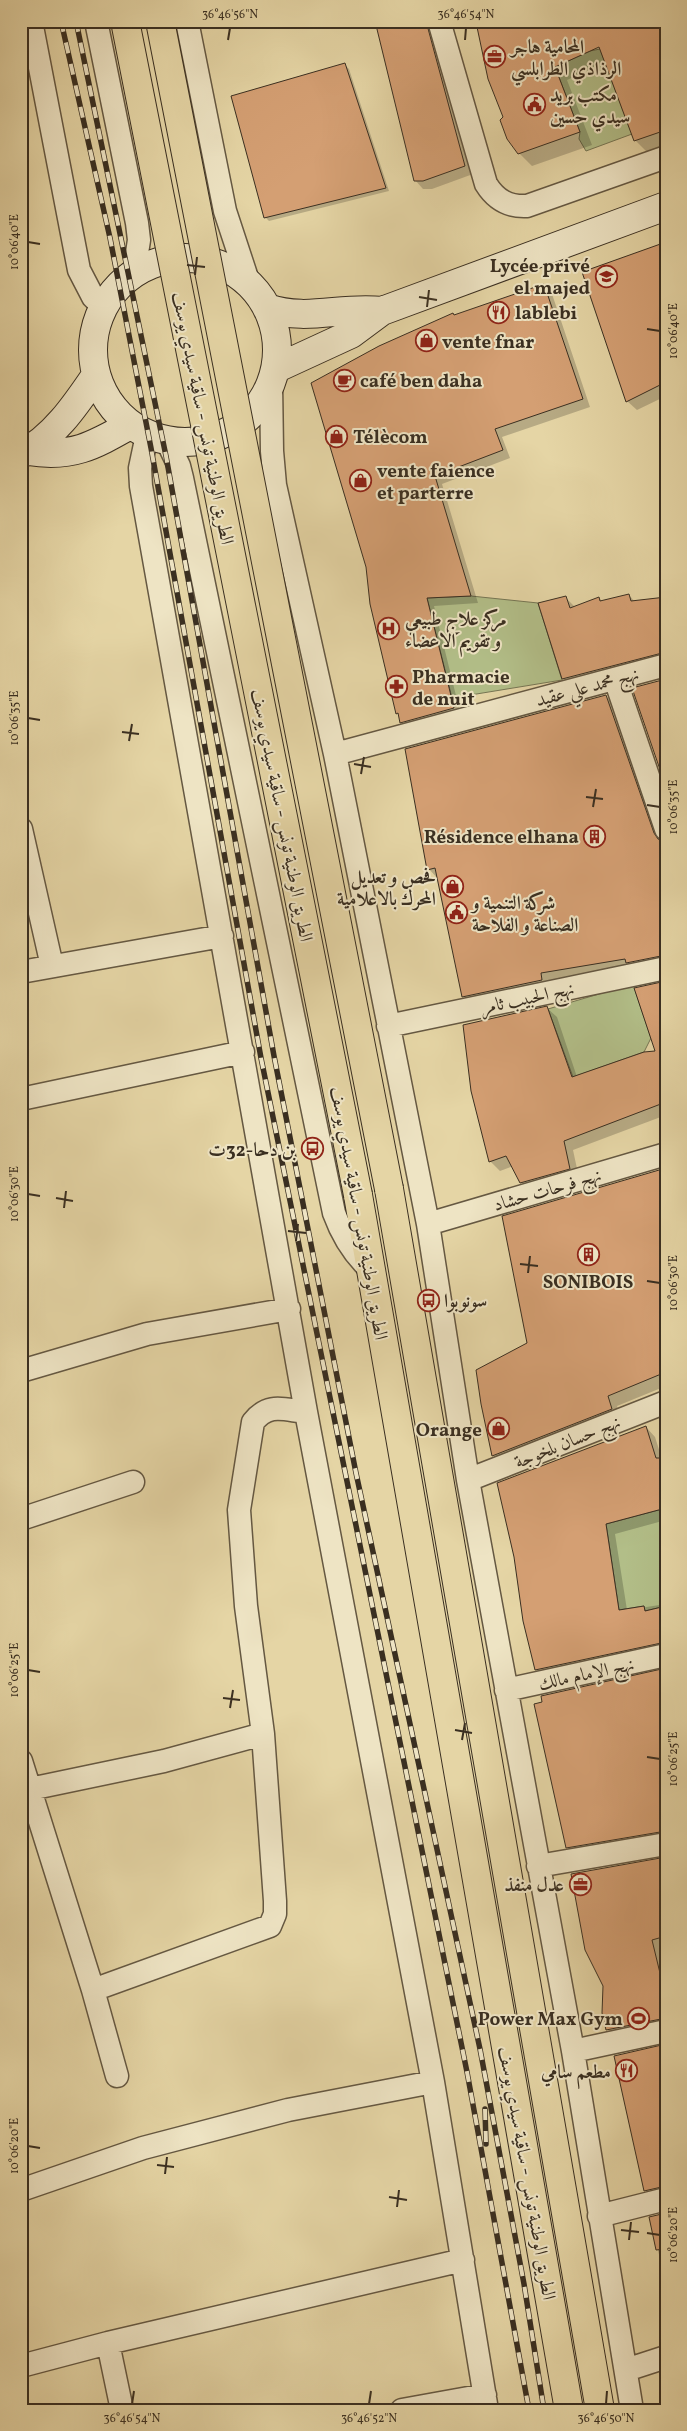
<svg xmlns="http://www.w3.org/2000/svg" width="687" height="2431" viewBox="0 0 687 2431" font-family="Vollkorn,Amiri,serif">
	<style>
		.green { fill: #b2be88; stroke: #767654 }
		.shadow { fill: #0003 }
		.building { fill: #d49f73; stroke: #3a2f21 }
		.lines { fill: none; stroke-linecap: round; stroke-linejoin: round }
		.minor-casing { stroke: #655842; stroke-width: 25 }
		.secondary-casing { stroke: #3a2f21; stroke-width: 30 }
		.trunk-casing { stroke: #3a2f21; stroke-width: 30 }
		.minor { stroke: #eee4c4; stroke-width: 22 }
		.secondary { stroke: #eee4c4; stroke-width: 28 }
		.trunk { stroke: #e5d5a5; stroke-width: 28 }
		.rail-casing { stroke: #3a2f21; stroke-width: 5.5 }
		.rail { stroke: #eee4c4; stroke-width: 4; stroke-dasharray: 11; stroke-linecap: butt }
		.trunk-bridge-casing { stroke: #3a2f21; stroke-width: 30; stroke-linecap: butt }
		.trunk-bridge { stroke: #e5d5a5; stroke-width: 28 }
		.ticks { fill: none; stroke: #3a2f21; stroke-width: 2 }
		.labels { text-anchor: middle; stroke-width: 4; stroke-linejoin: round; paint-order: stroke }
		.poi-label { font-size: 19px; font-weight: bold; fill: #3a2f21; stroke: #eee4c4; text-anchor: start }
		.street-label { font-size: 19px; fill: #3a2f21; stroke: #eee4c4 }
		.neatline { fill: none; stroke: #3a2f21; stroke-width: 2 }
		.ticks-label { font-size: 12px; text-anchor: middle; fill: #3a2f21 }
	</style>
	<rect width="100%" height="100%" fill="#e5d5a5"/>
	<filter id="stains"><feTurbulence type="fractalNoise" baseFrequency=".004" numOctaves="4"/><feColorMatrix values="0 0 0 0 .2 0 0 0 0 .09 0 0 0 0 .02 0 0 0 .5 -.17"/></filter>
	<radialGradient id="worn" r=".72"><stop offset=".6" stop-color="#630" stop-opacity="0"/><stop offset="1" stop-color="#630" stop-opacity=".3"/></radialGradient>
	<!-- green -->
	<path class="green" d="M 600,49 L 632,134 L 586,151 L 579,139 L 580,132 L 555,67 L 590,51 Z
		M 471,596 L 538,603 L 562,680 L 452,698 L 427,598 Z
		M 633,984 L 651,1038 L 644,1052 L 573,1077 L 548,1009 Z
		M 666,1508 L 666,1606 L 645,1611 L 644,1606 L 619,1610 L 606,1524 Z"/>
	<!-- shadow -->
	<path class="shadow" d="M 376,21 L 435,21 L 473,174 L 432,189 L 423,189 L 415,180 Z
		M 487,21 L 666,21 L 666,147 L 648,153 L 635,140 L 606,62 L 567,80 L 592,145 L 532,166 L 519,153 L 505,118 Z
		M 345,65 L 349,69 L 389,191 L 269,221 L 265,217 Z
		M 666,243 L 666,396 L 637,410 L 627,401 Z
		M 544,286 L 552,294 L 590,407 L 502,437 L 510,458 L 442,484 L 478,603 L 434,606 L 461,716 L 409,730 L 397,713 L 455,316 Z
		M 629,595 L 635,602 L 666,598 L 666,663 L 573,688 L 563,679 L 565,597 L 575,607 L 599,598 L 603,602 Z
		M 606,696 L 616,706 L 662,841 L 666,842 L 666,967 L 473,1006 L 464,996 L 438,879 L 429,869 Z
		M 666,983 L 666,1115 L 573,1150 L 579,1178 L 531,1192 L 521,1182 L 513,1166 L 500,1171 L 490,1161 L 547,1008 L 557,1017 L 577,1077 L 657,1052 Z
		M 666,1169 L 666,1386 L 617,1406 L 621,1419 L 503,1465 L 494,1456 L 482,1404 Z
		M 646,1427 L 655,1437 L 662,1459 L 666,1460 L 666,1520 L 615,1534 L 627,1610 L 666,1604 L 666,1653 L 545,1679 L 536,1670 Z
		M 666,1670 L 666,1842 L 576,1857 L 567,1847 Z
		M 666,1858 L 666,1948 L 660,1949 L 666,1971 L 666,2029 L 617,2039 L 608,2030 L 603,2013 Z
		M 666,2046 L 666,2198 L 655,2200 L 645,2190 Z
		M 666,2213 L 666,2287 L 651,2218 Z"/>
	<!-- building -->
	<path class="building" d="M 375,21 L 426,21 L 465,166 L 423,181 L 414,181 Z
		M 489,21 L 666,21 L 666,130 L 634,141 L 599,47 L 555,67 L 580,132 L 518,154 L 507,139 L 500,120 L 503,117 L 488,79 L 477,27 Z
		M 345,63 L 386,188 L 264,218 L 231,96 Z
		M 666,242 L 666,382 L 626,402 L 582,272 Z
		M 544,284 L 583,399 L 495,429 L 503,450 L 435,476 L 471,596 L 427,598 L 454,708 L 400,723 L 398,713 L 396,714 L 370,604 L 366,567 L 311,383 L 379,346 L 453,313 L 454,315 Z
		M 629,594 L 631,601 L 666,597 L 666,652 L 562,679 L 538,603 L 566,596 L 570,608 L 599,597 L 600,601 Z
		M 666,679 L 666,787 L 632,688 Z
		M 606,695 L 654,833 L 658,839 L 666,842 L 666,955 L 626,963 L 625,959 L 541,973 L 542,980 L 462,997 L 435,868 L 427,870 L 405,749 Z
		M 666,981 L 666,1102 L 564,1141 L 570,1169 L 520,1183 L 506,1156 L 489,1162 L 471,1091 L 463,1025 L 547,1006 L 572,1077 L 644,1052 L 655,1051 L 634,988 Z
		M 666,1168 L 666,1372 L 608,1396 L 612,1409 L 492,1456 L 481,1404 L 476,1370 L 527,1343 L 502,1216 Z
		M 646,1426 L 656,1458 L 666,1458 L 666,1508 L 606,1524 L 619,1610 L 644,1606 L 645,1611 L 666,1606 L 666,1642 L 535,1670 L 523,1621 L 514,1557 L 497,1483 Z
		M 666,1668 L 666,1831 L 566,1848 L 534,1704 L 542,1702 L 541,1696 Z
		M 666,1857 L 666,1936 L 652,1940 L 666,1998 L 666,2018 L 606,2030 L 602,2013 L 603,1986 L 585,1950 L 571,1874 Z
		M 666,2044 L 666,2186 L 644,2191 L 614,2056 Z
		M 666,2213 L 666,2249 L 656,2250 L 649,2217 Z"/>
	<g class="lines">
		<defs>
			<path id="minor" d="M 31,21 L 79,270 L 93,297 L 103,307
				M 96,21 L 137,223 L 139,240 L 134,273
				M 187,21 L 225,211 L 249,284
				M 439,21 L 486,184 C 496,200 508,207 527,206 L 666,157
				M 271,383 L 272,451 L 275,485 L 335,754 L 428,1224 L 468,1480 L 573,2051 L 632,2410
				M 147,435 L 140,468 L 141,486 L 306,1412 L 433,2082 L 487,2410
				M 167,441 L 179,466 L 182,478 L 334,1213 C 342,1235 353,1254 372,1271
				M 615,679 L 666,829
				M 335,754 L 666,665
				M 21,829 L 52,966
				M 21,972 L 222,936
				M 388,1026 L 666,968
				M 21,1099 L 243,1052
				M 428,1224 L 666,1154
				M 21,1371 L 147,1334 L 289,1309
				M 468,1480 L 666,1402
				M 21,1519 L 133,1482
				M 506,1690 L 666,1655
				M 21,1761 L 93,1990 L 117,2076
				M 30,1789 L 164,1761 L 263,1734
				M 538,1866 L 666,1844
				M 93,1990 L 270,1926 L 275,1914 L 275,1901 L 263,1734 L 246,1606 L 239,1510 L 253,1422 C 269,1402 284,1410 306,1412
				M 573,2051 L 666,2031
				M 21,2190 L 143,2148 L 288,2110 L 433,2082
				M 599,2216 L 666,2199
				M 108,2343 L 122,2410
				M 21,2366 L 108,2343 L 463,2260
				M 626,2370 L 666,2357
				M 402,2410 L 485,2395"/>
			<path id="secondary" d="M93 350a92 92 0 1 1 184 0a92 92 0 1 1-184 0Z
				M 267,308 C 308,322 340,306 382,311
				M 275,369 L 351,334 L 382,311 L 666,206
				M 28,451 C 72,458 93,446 130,425
				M 21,454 C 53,439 77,403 96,375"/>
			<path id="trunk" d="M 389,1189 L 600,2410
				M 358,1195 L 569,2410"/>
		</defs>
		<!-- minor casing -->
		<use href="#minor" class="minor-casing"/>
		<!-- secondary casing -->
		<use href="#secondary" class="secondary-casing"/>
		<!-- trunk casing -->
		<use href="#trunk" class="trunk-casing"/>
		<!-- minor -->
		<use href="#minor" class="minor"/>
		<!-- secondary -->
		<use href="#secondary" class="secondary"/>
		<!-- trunk -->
		<use href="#trunk" class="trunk"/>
		<defs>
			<path id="rail" d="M 61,21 L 110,238 L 151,448 L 261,1058 L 467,2072 L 529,2410
				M 76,21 L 166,456 L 274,1056 L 356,1473 L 480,2049 L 524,2284 L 544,2410
				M 485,2109 L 486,2144"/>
		</defs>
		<!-- rail casing -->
		<use href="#rail" class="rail-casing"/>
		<!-- rail -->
		<use href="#rail" class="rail"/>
		<defs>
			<path id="trunk-bridge" d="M 125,21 L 358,1195
				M 160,21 L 389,1189"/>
		</defs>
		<!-- trunk-bridge casing -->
		<use href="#trunk-bridge" class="trunk-bridge-casing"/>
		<!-- trunk-bridge -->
		<use href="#trunk-bridge" class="trunk-bridge"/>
	</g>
	<!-- ticks -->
	<path class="ticks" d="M 228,40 L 230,28M 465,40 L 466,28M 28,242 L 40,244M 187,265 L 205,267M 195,275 L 197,257M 419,297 L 437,300M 427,307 L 429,290M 647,329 L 660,331M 28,718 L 40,720M 122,732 L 139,734M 129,741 L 132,724M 354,764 L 371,767M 361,774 L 364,757M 586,797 L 603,799M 647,805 L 660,807M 593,807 L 596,789M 28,1194 L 40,1196M 56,1198 L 73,1201M 64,1208 L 66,1191M 288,1231 L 306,1233M 296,1241 L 298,1224M 520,1264 L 538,1266M 528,1273 L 530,1256M 647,1281 L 660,1283M 28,1670 L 40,1672M 223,1698 L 240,1700M 230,1708 L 233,1690M 455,1730 L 472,1733M 462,1740 L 465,1723M 647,1757 L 660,1759M 28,2146 L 40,2148M 157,2165 L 174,2167M 165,2174 L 167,2157M 389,2197 L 407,2200M 397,2207 L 399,2190M 621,2230 L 639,2232M 647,2233 L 660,2235M 629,2240 L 631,2222M 132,2404 L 134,2391M 369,2404 L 371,2391M 606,2404 L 607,2391"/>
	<!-- icons -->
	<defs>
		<symbol id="office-ring" viewBox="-11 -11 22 22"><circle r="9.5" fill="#eee4c4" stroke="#8f2418" stroke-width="1.5"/><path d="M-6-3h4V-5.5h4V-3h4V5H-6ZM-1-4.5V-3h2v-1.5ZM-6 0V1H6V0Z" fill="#8f2418"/></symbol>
		<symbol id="civic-ring" viewBox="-11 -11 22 22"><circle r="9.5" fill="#eee4c4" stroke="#8f2418" stroke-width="1.5"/><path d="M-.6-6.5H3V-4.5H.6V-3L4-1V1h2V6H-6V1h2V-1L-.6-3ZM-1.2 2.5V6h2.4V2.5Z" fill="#8f2418"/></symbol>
		<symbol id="school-ring" viewBox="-11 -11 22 22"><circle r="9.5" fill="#eee4c4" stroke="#8f2418" stroke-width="1.5"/><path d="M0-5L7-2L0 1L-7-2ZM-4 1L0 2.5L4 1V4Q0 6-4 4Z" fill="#8f2418"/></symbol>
		<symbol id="restaurant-ring" viewBox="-11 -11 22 22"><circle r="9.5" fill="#eee4c4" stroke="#8f2418" stroke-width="1.5"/><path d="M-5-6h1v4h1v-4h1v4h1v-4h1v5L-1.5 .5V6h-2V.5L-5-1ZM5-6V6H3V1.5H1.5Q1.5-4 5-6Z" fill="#8f2418"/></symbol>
		<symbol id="shop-ring" viewBox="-11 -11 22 22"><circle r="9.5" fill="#eee4c4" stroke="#8f2418" stroke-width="1.5"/><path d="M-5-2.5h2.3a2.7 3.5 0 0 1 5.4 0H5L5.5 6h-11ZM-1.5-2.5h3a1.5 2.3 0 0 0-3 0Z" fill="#8f2418"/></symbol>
		<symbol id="cafe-ring" viewBox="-11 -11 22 22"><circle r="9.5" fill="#eee4c4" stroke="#8f2418" stroke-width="1.5"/><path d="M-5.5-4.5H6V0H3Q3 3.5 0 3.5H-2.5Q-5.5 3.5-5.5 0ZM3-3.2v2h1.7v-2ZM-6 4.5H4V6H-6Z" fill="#8f2418"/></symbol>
		<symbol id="hospital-ring" viewBox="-11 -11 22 22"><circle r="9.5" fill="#eee4c4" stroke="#8f2418" stroke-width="1.5"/><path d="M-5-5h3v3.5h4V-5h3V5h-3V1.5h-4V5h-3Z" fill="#8f2418"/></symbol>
		<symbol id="pharmacy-ring" viewBox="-11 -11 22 22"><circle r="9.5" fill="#eee4c4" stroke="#8f2418" stroke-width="1.5"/><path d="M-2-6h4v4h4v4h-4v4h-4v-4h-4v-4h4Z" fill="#8f2418"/></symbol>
		<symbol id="building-ring" viewBox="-11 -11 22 22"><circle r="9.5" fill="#eee4c4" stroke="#8f2418" stroke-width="1.5"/><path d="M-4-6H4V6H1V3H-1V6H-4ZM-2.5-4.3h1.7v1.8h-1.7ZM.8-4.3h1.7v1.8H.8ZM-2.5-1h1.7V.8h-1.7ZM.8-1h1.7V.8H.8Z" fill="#8f2418"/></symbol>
		<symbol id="bus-ring" viewBox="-11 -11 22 22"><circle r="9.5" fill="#eee4c4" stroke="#8f2418" stroke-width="1.5"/><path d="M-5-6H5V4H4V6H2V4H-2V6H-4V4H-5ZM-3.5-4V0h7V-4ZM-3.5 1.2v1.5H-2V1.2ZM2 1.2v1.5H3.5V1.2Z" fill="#8f2418"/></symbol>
		<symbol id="stadium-ring" viewBox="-11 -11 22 22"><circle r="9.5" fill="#eee4c4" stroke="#8f2418" stroke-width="1.5"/><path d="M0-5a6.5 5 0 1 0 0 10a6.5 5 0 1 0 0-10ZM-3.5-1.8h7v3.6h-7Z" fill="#8f2418"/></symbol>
	</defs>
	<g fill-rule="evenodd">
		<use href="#office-ring" x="482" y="44" width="25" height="25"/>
		<use href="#civic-ring" x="522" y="92" width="25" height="25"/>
		<use href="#school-ring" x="594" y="264" width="25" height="25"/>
		<use href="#restaurant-ring" x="486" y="300" width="25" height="25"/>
		<use href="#shop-ring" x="414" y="328" width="25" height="25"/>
		<use href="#cafe-ring" x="332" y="368" width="25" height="25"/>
		<use href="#shop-ring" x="324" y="424" width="25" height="25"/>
		<use href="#shop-ring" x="348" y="468" width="25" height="25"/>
		<use href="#hospital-ring" x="376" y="616" width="25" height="25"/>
		<use href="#pharmacy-ring" x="384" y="674" width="25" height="25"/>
		<use href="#building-ring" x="582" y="824" width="25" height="25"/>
		<use href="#shop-ring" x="440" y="874" width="25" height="25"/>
		<use href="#civic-ring" x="444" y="900" width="25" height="25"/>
		<use href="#bus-ring" x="300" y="1136" width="25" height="25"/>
		<use href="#building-ring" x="576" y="1242" width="25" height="25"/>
		<use href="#bus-ring" x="416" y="1288" width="25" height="25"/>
		<use href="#shop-ring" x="486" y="1416" width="25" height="25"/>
		<use href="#office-ring" x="568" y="1872" width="25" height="25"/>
		<use href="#stadium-ring" x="626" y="2006" width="25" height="25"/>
		<use href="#restaurant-ring" x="614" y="2058" width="25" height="25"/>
	</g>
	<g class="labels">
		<!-- poi labels -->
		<g class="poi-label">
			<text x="511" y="53">المحامية هاجر<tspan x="511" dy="22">الرذاذي الطرابلسي</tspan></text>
			<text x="550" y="101">مكتب بريد<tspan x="550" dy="22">سيدي حسين</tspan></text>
			<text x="590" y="272" text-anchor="end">Lycée privé<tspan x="590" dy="22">el majed</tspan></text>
			<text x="515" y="319">lablebi</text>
			<text x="442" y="348">vente fnar</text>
			<text x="360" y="387">café ben daha</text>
			<text x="353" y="443">Télècom</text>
			<text x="377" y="477">vente faience<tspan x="377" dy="22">et parterre</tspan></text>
			<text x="405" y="625">مركز علاج طبيعي<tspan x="405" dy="22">و تقويم الاعضاء</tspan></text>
			<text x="412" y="683">Pharmacie<tspan x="412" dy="22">de nuit</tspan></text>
			<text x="579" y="843" text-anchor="end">Résidence elhana</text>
			<text x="436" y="883" text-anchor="end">فحص و تعديل<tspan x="436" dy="22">المحرك بالاعلامية</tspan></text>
			<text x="472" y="909">شركة التنمية و<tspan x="472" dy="22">الصناعة و الفلاحة</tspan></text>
			<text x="296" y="1156" text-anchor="end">بن دحا-32ت</text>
			<text x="588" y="1288" text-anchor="middle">SONIBOIS</text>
			<text x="444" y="1307">سونوبوا</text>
			<text x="482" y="1436" text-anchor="end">Orange</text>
			<text x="564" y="1891" text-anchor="end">عدل منفذ</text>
			<text x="623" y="2025" text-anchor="end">Power Max Gym</text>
			<text x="611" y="2078" text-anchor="end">مطعم سامي</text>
		</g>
		<!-- street labels -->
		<g class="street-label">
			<text transform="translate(204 418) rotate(79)" y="7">الطريق الوطنية تونس - ساقية سيدي يوسف</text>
			<text transform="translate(587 686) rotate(-15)" y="7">نهج محمد علي عقيد</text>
			<text transform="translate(283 815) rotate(79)" y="7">الطريق الوطنية تونس - ساقية سيدي يوسف</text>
			<text transform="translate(527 997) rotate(-12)" y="7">نهج الحبيب ثامر</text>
			<text transform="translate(547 1189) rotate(-16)" y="7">نهج فرحات حشاد</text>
			<text transform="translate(360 1213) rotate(80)" y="7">الطريق الوطنية تونس - ساقية سيدي يوسف</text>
			<text transform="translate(567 1441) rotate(-22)" y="7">نهج حسان بلخوجة</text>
			<text transform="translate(586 1673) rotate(-12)" y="7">نهج الإمام مالك</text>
			<text transform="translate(528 2173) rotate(80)" y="7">الطريق الوطنية تونس - ساقية سيدي يوسف</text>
		</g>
	</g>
	<!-- margin -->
	<rect width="687" height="2431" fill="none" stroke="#e5d5a5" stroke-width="55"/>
	<rect x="28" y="28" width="632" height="2376" class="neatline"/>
	<g class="ticks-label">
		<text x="230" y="18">36°46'56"N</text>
		<text x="466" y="18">36°46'54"N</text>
		<text transform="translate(14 242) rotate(-90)" y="4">10°06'40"E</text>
		<text transform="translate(673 331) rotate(-90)" y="4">10°06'40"E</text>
		<text transform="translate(14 718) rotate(-90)" y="4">10°06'35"E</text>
		<text transform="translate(673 807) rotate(-90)" y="4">10°06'35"E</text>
		<text transform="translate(14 1194) rotate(-90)" y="4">10°06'30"E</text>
		<text transform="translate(673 1283) rotate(-90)" y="4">10°06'30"E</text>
		<text transform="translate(14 1670) rotate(-90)" y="4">10°06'25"E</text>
		<text transform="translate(673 1759) rotate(-90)" y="4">10°06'25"E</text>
		<text transform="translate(14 2146) rotate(-90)" y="4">10°06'20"E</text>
		<text transform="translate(673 2235) rotate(-90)" y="4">10°06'20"E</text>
		<text x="132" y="2422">36°46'54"N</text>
		<text x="369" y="2422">36°46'52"N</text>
		<text x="606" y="2422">36°46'50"N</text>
	</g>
	<rect width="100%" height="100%" filter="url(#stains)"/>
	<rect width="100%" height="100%" fill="url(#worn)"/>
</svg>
